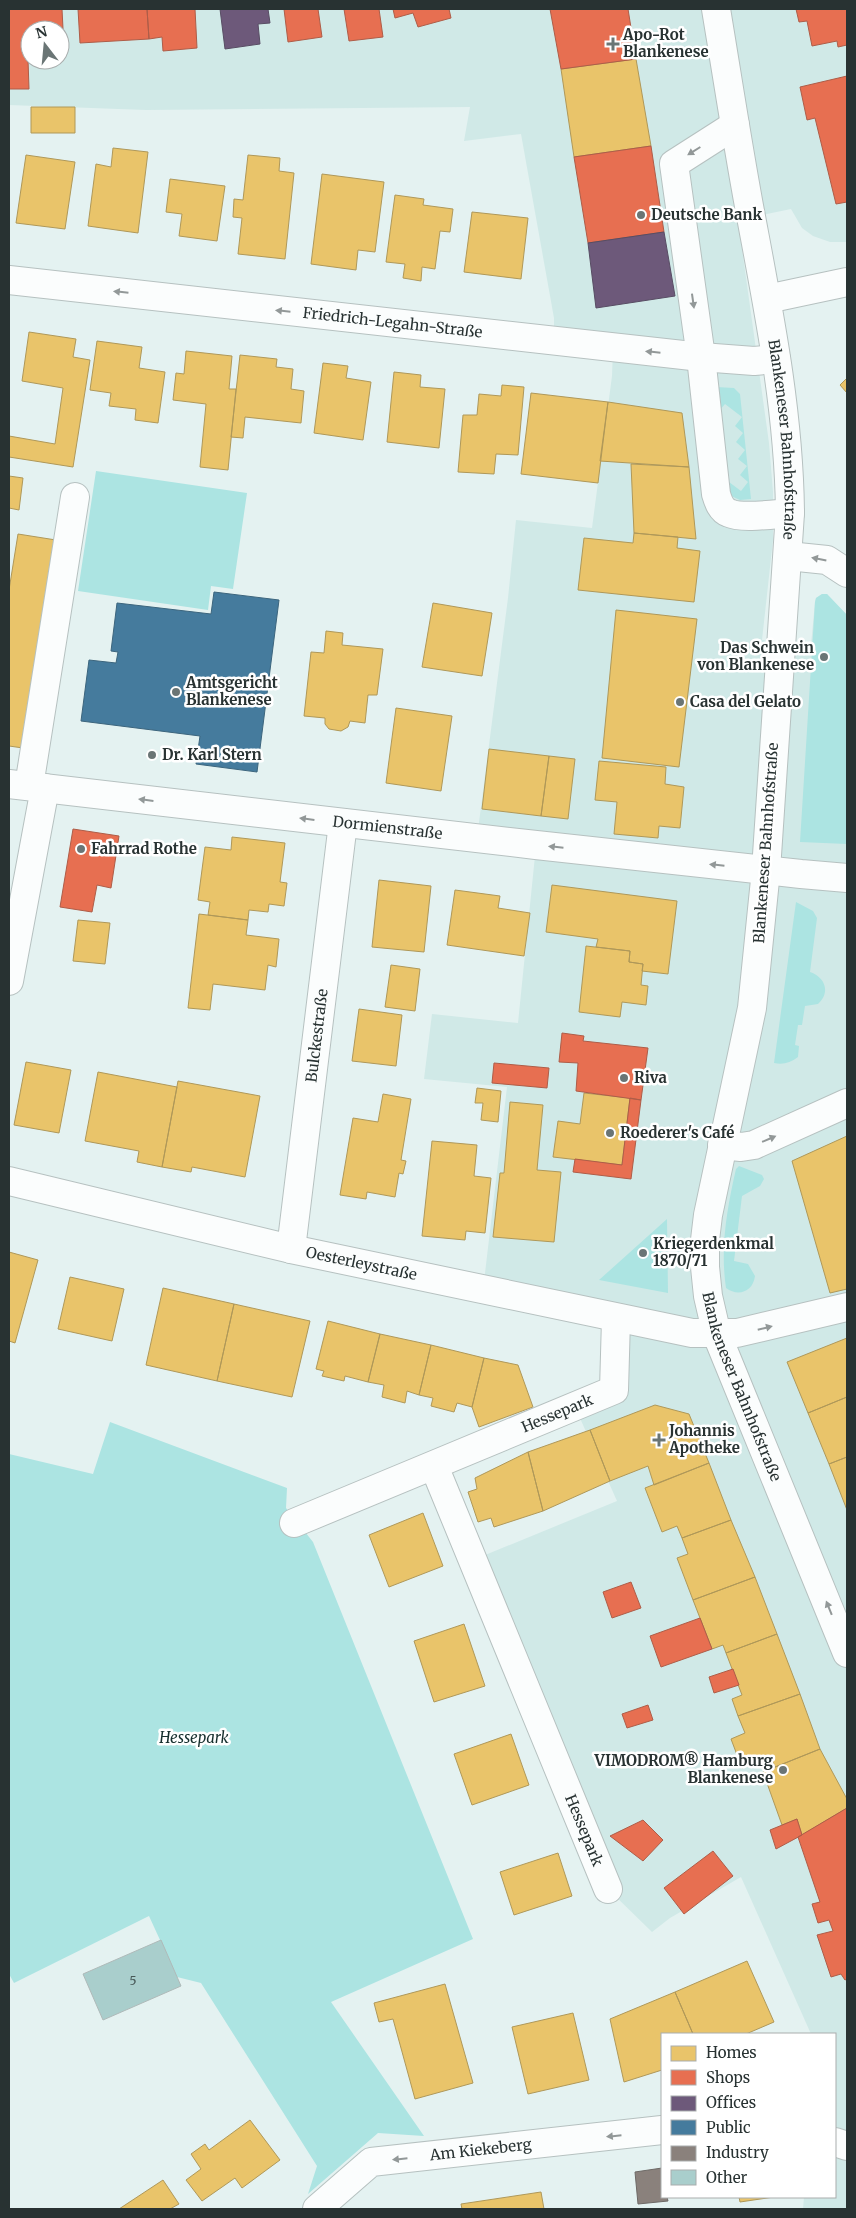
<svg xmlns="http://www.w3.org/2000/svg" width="856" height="2218" viewBox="0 0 856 2218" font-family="Merriweather,serif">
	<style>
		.built { fill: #d0e9e7; fill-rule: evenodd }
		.green { fill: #ace4e2 }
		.homes { fill: #e9c46a; stroke: #af9859 }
		.shops { fill: #e76f51; stroke: #ae5d48 }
		.offices { fill: #6d597a; stroke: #584d64 }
		.public { fill: #457b9d; stroke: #3c657d }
		.industry { fill: #8a817c; stroke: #6d6966 }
		.building { fill: #a9cecc; stroke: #afbab9 }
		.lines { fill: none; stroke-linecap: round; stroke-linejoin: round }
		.minor-casing { stroke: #b6c1c0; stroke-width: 30 }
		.minor { stroke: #fbfdfd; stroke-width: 28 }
		.oneway { fill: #929898 }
		.poi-dot { fill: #6a7575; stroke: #fff; stroke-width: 2 }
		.labels { text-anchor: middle; stroke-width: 5; stroke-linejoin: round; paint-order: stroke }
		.number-label { font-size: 12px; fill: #485958 }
		.poi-label { font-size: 15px; font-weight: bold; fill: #283232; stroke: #fff; text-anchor: start }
		.street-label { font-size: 15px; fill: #283232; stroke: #fff }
		.park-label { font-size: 15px; font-style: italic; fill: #162f2e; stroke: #fff }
	</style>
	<rect width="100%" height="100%" fill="#e4f2f1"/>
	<!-- built -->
	<path class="built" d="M 9,9 L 847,9 L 847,242 L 830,242 L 813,236 L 802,228 L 791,209 L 738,220 L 769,443 L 773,492 L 773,540 L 762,640 L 811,645 L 815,602 L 816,598 L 822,594 L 827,594 L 847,615 L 847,2209 L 803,2209 L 804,2197 L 835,2197 L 835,2034 L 811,2034 L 741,1877 L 670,1918 L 652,1932 L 608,1889 L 473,1560 L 617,1501 L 575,1407 L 614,1390 L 616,1319 L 483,1290 L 507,1087 L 424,1079 L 432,1014 L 518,1023 L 536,846 L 477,838 L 508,598 L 516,520 L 592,528 L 612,376 L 613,348 L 554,341 L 554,318 L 521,134 L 464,141 L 470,107 L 146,110 L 9,105 ZM 30,30 L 60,30 L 60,60 L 30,60 Z"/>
	<!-- green -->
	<path class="green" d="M 716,387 L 734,388 L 740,394 L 751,499 L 740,500 L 727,494 L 725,479 L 741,491 L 748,482 L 740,475 L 747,466 L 738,459 L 745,450 L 736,442 L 743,433 L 735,426 L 742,417 L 725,404 L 718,412 Z
		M 96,471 L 247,493 L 233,589 L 211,586 L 208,610 L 78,591 Z
		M 822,594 L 827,594 L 847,615 L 847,844 L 800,842 L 815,602 L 816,598 Z
		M 796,902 L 813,911 L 817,918 L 810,972 C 825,977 831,992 818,1004 L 805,1006 L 802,1025 L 798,1025 L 795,1045 L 799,1046 L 798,1057 C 790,1063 783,1065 774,1063 Z
		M 739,1166 L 762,1175 L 764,1179 L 760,1186 L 742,1196 L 734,1261 L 748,1264 L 755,1276 C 753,1292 738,1297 726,1288 C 720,1248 727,1208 736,1169 Z
		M 667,1219 L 668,1293 L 599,1280 Z
		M 110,1422 L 287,1488 L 286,1508 L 313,1542 L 473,1939 L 331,2002 L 424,2136 L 378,2133 L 308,2194 L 317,2166 L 201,1983 L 177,1977 L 149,1916 L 14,1983 L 9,1974 L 9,1454 L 93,1474 Z"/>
	<!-- homes -->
	<path class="homes" d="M 636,59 L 651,146 L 574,157 L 561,69 Z
		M 31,107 L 75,107 L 75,133 L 31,133 Z
		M 113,148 L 148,152 L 138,233 L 88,226 L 96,164 L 111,167 Z
		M 26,155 L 75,162 L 65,229 L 16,223 Z
		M 248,155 L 280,158 L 279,171 L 294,173 L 285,259 L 238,254 L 242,218 L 233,217 L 234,199 L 243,200 Z
		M 322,174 L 384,182 L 375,252 L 358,250 L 356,270 L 311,264 Z
		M 170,179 L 225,186 L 217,241 L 179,236 L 182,214 L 166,212 Z
		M 395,195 L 424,199 L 423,205 L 453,209 L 450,232 L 440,231 L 435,269 L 422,267 L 421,281 L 403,278 L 405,264 L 386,262 Z
		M 472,212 L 528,218 L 521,279 L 464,272 Z
		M 29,332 L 76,339 L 73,357 L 90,360 L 73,467 L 9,457 L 9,436 L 55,444 L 63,388 L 22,381 Z
		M 97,341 L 142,347 L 139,368 L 165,372 L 158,423 L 135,420 L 136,409 L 109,406 L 111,393 L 90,390 Z
		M 186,351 L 232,356 L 229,389 L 236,389 L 228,470 L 200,467 L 206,404 L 173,400 L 176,373 L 184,374 Z
		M 240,355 L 277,359 L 276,367 L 293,369 L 291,389 L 304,391 L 301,423 L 245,417 L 243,438 L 231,437 Z
		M 323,363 L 348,366 L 346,378 L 371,382 L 363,440 L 314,433 Z
		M 394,372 L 421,375 L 420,387 L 445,389 L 439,448 L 387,442 Z
		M 847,378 L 847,393 L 840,385 Z
		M 502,385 L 524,387 L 518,455 L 496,454 L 494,474 L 458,472 L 463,415 L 477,415 L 479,394 L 501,396 Z
		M 531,393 L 608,402 L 598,483 L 521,474 Z
		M 608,402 L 682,413 L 689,467 L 600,461 Z
		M 631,464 L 689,467 L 696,539 L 634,533 Z
		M 9,476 L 23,478 L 19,510 L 9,508 Z
		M 634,533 L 678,537 L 677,548 L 700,551 L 694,602 L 578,590 L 584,538 L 633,543 Z
		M 18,534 L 56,540 L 23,748 L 9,746 L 9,590 Z
		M 433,603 L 492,613 L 482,676 L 422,667 Z
		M 616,610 L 697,619 L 679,767 L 602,758 Z
		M 326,631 L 343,633 L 342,645 L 383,649 L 377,695 L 368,695 L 365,723 L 350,721 L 348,727 L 341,731 L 329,729 L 325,724 L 325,718 L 304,716 L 311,652 L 324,653 Z
		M 396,708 L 452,716 L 441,791 L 386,783 Z
		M 489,749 L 549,756 L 541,816 L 482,809 Z
		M 549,756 L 575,759 L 568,819 L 541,816 Z
		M 599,761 L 666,767 L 665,784 L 684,787 L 680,828 L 659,826 L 658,838 L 614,834 L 617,802 L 595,800 Z
		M 232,837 L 285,843 L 280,882 L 287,883 L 284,906 L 269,904 L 268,912 L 249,910 L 248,920 L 208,915 L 210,902 L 198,900 L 205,847 L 231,850 Z
		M 379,880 L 431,886 L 424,952 L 372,947 Z
		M 552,885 L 677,901 L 668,974 L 642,971 L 643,964 L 629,962 L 630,951 L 596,947 L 598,939 L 546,932 Z
		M 455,890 L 500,896 L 498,908 L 530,913 L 524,956 L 447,945 Z
		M 199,914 L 248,920 L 246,935 L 279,939 L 276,967 L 268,965 L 265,990 L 213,984 L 210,1010 L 188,1008 Z
		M 78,920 L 110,923 L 105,964 L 73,961 Z
		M 586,946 L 630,951 L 629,962 L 643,964 L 641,985 L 648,986 L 646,1005 L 622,1002 L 620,1017 L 579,1012 Z
		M 391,965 L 420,969 L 415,1011 L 385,1007 Z
		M 359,1009 L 402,1015 L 396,1066 L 352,1061 Z
		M 26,1062 L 71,1070 L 59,1133 L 14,1125 Z
		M 98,1072 L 177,1087 L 162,1167 L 137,1162 L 139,1151 L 85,1141 Z
		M 178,1081 L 260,1096 L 245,1177 L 192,1167 L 191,1172 L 162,1167 Z
		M 477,1088 L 501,1091 L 498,1122 L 481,1120 L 483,1103 L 475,1103 Z
		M 584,1093 L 630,1098 L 622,1165 L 553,1157 L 558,1121 L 580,1124 Z
		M 383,1094 L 411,1099 L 401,1160 L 406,1161 L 403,1174 L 399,1173 L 395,1197 L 367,1192 L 366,1199 L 340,1195 L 353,1118 L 378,1122 Z
		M 510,1102 L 543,1105 L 537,1170 L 561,1172 L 554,1242 L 493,1237 L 500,1173 L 504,1173 Z
		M 847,1136 L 847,1289 L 830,1293 L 792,1161 Z
		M 432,1141 L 477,1145 L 474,1176 L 491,1178 L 485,1233 L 466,1231 L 465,1240 L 422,1236 Z
		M 9,1252 L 38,1260 L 15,1343 L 9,1341 Z
		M 70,1277 L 124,1289 L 112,1341 L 58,1329 Z
		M 163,1288 L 234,1304 L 217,1381 L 146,1365 Z
		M 234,1304 L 310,1321 L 292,1397 L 217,1381 Z
		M 328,1321 L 380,1334 L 368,1382 L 345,1376 L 344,1381 L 322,1376 L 324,1371 L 316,1369 Z
		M 380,1334 L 431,1345 L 419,1395 L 407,1391 L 405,1403 L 382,1397 L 384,1385 L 368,1382 Z
		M 847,1338 L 847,1397 L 808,1413 L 787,1362 Z
		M 431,1345 L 484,1358 L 472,1407 L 457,1403 L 454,1412 L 431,1406 L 433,1398 L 419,1395 Z
		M 484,1358 L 518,1365 L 533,1407 L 479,1427 L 472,1407 Z
		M 847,1397 L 847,1457 L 829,1464 L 808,1413 Z
		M 655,1405 L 689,1414 L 709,1463 L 654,1485 L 648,1466 L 610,1481 L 590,1430 Z
		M 590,1430 L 610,1481 L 543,1511 L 528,1452 Z
		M 528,1452 L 543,1511 L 494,1527 L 491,1518 L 478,1522 L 468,1492 L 477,1489 L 475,1478 Z
		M 847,1457 L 847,1510 L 829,1464 Z
		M 709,1463 L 731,1520 L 682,1538 L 677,1526 L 662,1532 L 645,1488 Z
		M 423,1513 L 443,1566 L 389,1587 L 369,1535 Z
		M 731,1520 L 755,1577 L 693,1600 L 677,1558 L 688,1554 L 682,1538 Z
		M 755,1577 L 777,1634 L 726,1653 L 723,1645 L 712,1649 L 693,1600 Z
		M 464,1624 L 485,1686 L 434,1702 L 414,1641 Z
		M 777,1634 L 800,1694 L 738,1716 L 732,1699 L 742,1695 L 726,1653 Z
		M 800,1694 L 820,1749 L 775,1767 L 771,1757 L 742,1768 L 731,1739 L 745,1733 L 738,1716 Z
		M 511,1734 L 529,1785 L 472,1805 L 454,1754 Z
		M 820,1749 L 847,1799 L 847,1808 L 802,1835 L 797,1819 L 782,1825 L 763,1772 Z
		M 558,1853 L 572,1896 L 514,1915 L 500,1872 Z
		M 747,1961 L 774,2022 L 746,2034 L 693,2034 L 675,1992 Z
		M 445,1984 L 473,2083 L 415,2099 L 393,2019 L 379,2022 L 374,2003 Z
		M 675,1992 L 693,2034 L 662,2034 L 662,2070 L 624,2082 L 610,2019 Z
		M 573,2013 L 589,2080 L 528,2094 L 512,2027 Z
		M 250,2120 L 280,2160 L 242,2188 L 235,2178 L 202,2201 L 186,2180 L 201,2169 L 191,2154 L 205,2144 L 209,2150 Z
		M 163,2180 L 179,2204 L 170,2209 L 119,2209 Z
		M 541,2192 L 544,2209 L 462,2209 L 461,2204 Z
		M 739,2197 L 774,2197 L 740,2202 Z"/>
	<!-- shops -->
	<path class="shops" d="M 9,9 L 62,9 L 63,29 L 27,30 L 29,89 L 9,89 Z
		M 78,9 L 147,9 L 149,39 L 80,43 Z
		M 147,9 L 195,9 L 197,48 L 163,51 L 162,37 L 149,39 Z
		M 284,9 L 318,9 L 322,37 L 288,42 Z
		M 344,9 L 379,9 L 383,37 L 349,41 Z
		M 393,9 L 449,9 L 451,18 L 418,27 L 413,13 L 395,18 Z
		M 550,9 L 628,9 L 636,59 L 561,69 Z
		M 796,9 L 847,9 L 847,45 L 838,47 L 837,41 L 812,46 L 807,21 L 799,22 Z
		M 847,76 L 847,202 L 836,204 L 815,118 L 807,120 L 800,87 Z
		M 651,146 L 664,232 L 588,243 L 574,157 Z
		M 73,829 L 119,836 L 111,888 L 97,885 L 92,912 L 60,907 Z
		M 562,1033 L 584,1036 L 583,1041 L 648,1048 L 641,1100 L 576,1091 L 578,1063 L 559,1062 Z
		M 494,1063 L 549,1068 L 547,1088 L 492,1083 Z
		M 630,1098 L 641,1100 L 631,1179 L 573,1172 L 575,1159 L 622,1165 Z
		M 631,1582 L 641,1608 L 612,1618 L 603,1592 Z
		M 700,1618 L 712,1649 L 661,1667 L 650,1636 Z
		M 733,1669 L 739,1685 L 714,1693 L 709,1677 Z
		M 648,1705 L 653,1720 L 627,1728 L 622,1714 Z
		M 847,1808 L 847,1979 L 845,1980 L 841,1974 L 831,1977 L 817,1935 L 833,1931 L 829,1920 L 818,1923 L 812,1904 L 820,1902 L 798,1837 Z
		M 797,1819 L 802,1835 L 776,1849 L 770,1830 Z
		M 643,1820 L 663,1840 L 643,1861 L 610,1836 Z
		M 713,1851 L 733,1876 L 684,1914 L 664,1888 Z"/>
	<!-- offices -->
	<path class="offices" d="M 220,9 L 268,9 L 270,23 L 258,24 L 260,44 L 225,49 Z
		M 664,232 L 675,296 L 596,308 L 588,243 Z"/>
	<!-- public -->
	<path class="public" d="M 214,592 L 279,600 L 257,772 L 196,764 L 200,736 L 81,721 L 89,660 L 116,663 L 118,652 L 111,651 L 117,603 L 211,614 Z"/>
	<!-- industry -->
	<path class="industry" d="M 662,2168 L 662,2197 L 667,2197 L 668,2201 L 638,2204 L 635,2172 Z"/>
	<!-- building -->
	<path class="building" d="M 161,1940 L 181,1986 L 103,2020 L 83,1974 Z"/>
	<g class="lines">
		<defs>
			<g id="minor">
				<path id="s1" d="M 716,9 C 727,75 737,141 749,206 C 768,308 789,409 790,513 L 766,870 L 752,1008 L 708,1215 L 705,1240 L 705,1267 L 708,1296 L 717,1335 L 847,1653"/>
				<path d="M 735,125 L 674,164 L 701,357 L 716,494 C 718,501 721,510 729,513 C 742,519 775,514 790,513"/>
				<path id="s2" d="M 9,280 L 701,357 L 754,361 L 776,359"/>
				<path d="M 767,299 L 847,282"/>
				<path d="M 788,556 L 827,560 L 847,573"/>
				<path id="s3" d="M 9,784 L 536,845 L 801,874 L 847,878"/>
				<path d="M 29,786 L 75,497"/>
				<path d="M 9,981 L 45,788"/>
				<path d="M 722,1145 L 741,1147 L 754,1145 L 847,1103"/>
				<path id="s4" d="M 9,1181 L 291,1249 L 692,1333 L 737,1333 L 847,1307"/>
				<path id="s5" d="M 291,1249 L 343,823"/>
				<path id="s6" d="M 434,1466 L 608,1889"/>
				<path id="s7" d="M 294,1523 L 614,1390 L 616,1319"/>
				<path d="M 835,2142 L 847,2146"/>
				<path id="s8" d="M 317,2209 L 371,2162 L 662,2130"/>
			</g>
		</defs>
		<!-- minor casing -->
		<use href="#minor" class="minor-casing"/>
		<!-- minor -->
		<use href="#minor" class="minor"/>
	</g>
	<!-- one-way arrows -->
	<defs><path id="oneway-solid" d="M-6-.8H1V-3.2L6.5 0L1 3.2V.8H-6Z" transform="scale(1.25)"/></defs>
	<g class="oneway">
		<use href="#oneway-solid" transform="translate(694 151) rotate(148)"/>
		<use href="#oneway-solid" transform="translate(121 292) rotate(-174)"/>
		<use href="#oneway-solid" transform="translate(693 301) rotate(82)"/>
		<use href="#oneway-solid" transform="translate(283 311) rotate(-174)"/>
		<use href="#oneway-solid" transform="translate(653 352) rotate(-174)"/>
		<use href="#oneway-solid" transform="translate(819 559) rotate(-169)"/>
		<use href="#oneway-solid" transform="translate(146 800) rotate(-173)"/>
		<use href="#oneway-solid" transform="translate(307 819) rotate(-173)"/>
		<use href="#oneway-solid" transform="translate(556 847) rotate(-174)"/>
		<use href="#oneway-solid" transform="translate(717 865) rotate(-174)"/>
		<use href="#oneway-solid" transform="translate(769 1139) rotate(-23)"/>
		<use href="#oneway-solid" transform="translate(765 1328) rotate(-14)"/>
		<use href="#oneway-solid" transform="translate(829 1608) rotate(-112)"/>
		<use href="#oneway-solid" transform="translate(614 2136) rotate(174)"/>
		<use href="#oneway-solid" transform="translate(400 2159) rotate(174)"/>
	</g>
	<!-- markers -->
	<g class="poi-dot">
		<path d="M610.5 36.5h5v5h5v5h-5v5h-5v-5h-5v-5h5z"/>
		<circle cx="641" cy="215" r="5"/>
		<circle cx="824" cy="657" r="5"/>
		<circle cx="176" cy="692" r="5"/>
		<circle cx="680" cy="702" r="5"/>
		<circle cx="152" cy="755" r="5"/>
		<circle cx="81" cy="849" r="5"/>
		<circle cx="624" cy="1078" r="5"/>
		<circle cx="610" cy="1133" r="5"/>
		<circle cx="643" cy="1253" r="5"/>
		<path d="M656.5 1432.5h5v5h5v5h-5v5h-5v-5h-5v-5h5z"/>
		<circle cx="783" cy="1770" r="5"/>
	</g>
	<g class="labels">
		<!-- number labels -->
		<g class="number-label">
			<text x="133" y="1985">5</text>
		</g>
		<!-- poi labels -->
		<g class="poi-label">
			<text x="623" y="40">Apo-Rot<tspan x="623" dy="17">Blankenese</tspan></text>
			<text x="651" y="220">Deutsche Bank</text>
			<text x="814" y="653" text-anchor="end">Das Schwein<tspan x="814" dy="17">von Blankenese</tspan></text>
			<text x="186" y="688">Amtsgericht<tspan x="186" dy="17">Blankenese</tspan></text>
			<text x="690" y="707">Casa del Gelato</text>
			<text x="162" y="760">Dr. Karl Stern</text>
			<text x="91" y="854">Fahrrad Rothe</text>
			<text x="634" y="1083">Riva</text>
			<text x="620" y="1138">Roederer's Café</text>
			<text x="653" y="1249">Kriegerdenkmal<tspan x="653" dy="17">1870/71</tspan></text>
			<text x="669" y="1436">Johannis<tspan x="669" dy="17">Apotheke</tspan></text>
			<text x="773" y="1766" text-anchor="end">VIMODROM® Hamburg<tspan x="773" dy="17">Blankenese</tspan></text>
		</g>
		<!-- street labels -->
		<g class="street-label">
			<text dy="5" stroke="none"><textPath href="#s2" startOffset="386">Friedrich-Legahn-Straße</textPath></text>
			<text dy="5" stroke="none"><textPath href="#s1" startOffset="436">Blankeneser Bahnhofstraße</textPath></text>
			<text dy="5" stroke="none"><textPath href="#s3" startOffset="381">Dormienstraße</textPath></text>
			<text transform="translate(766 843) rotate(-86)" y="5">Blankeneser Bahnhofstraße</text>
			<text dy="5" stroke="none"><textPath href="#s5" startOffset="215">Bulckestraße</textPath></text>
			<text dy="5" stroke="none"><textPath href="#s4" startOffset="362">Oesterleystraße</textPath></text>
			<text dy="5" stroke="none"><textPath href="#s1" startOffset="1396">Blankeneser Bahnhofstraße</textPath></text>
			<text dy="5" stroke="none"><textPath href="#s7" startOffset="285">Hessepark</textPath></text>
			<text dy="5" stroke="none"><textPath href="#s6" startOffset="394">Hessepark</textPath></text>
			<text dy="5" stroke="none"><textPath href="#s8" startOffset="182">Am Kiekeberg</textPath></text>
		</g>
		<!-- park labels -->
		<g class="park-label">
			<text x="194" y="1743">Hessepark</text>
		</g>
	</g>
	<!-- border -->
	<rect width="856" height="2218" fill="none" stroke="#283232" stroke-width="20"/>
	<!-- legend -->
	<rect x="661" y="2033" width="175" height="165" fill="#ffffff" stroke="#a9adad"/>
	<rect x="671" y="2046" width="25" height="15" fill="#e9c46a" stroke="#a9adad"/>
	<text x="706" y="2058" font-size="15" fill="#283232">Homes</text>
	<rect x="671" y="2070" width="25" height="15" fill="#e76f51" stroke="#a9adad"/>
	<text x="706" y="2083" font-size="15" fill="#283232">Shops</text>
	<rect x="671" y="2096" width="25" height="15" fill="#6d597a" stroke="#a9adad"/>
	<text x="706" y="2108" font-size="15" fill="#283232">Offices</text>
	<rect x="671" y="2120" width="25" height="15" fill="#457b9d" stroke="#a9adad"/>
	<text x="706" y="2133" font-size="15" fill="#283232">Public</text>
	<rect x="671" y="2146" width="25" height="15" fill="#8a817c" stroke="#a9adad"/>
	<text x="706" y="2158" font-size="15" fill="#283232">Industry</text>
	<rect x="671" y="2170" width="25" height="15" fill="#a9cecc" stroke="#a9adad"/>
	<text x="706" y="2183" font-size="15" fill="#283232">Other</text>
	<!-- north arrow -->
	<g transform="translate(45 45) rotate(344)"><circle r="24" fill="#ffffff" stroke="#a9adad"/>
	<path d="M0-4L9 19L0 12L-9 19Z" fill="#6a7575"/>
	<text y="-8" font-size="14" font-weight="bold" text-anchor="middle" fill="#283232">N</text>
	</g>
</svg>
